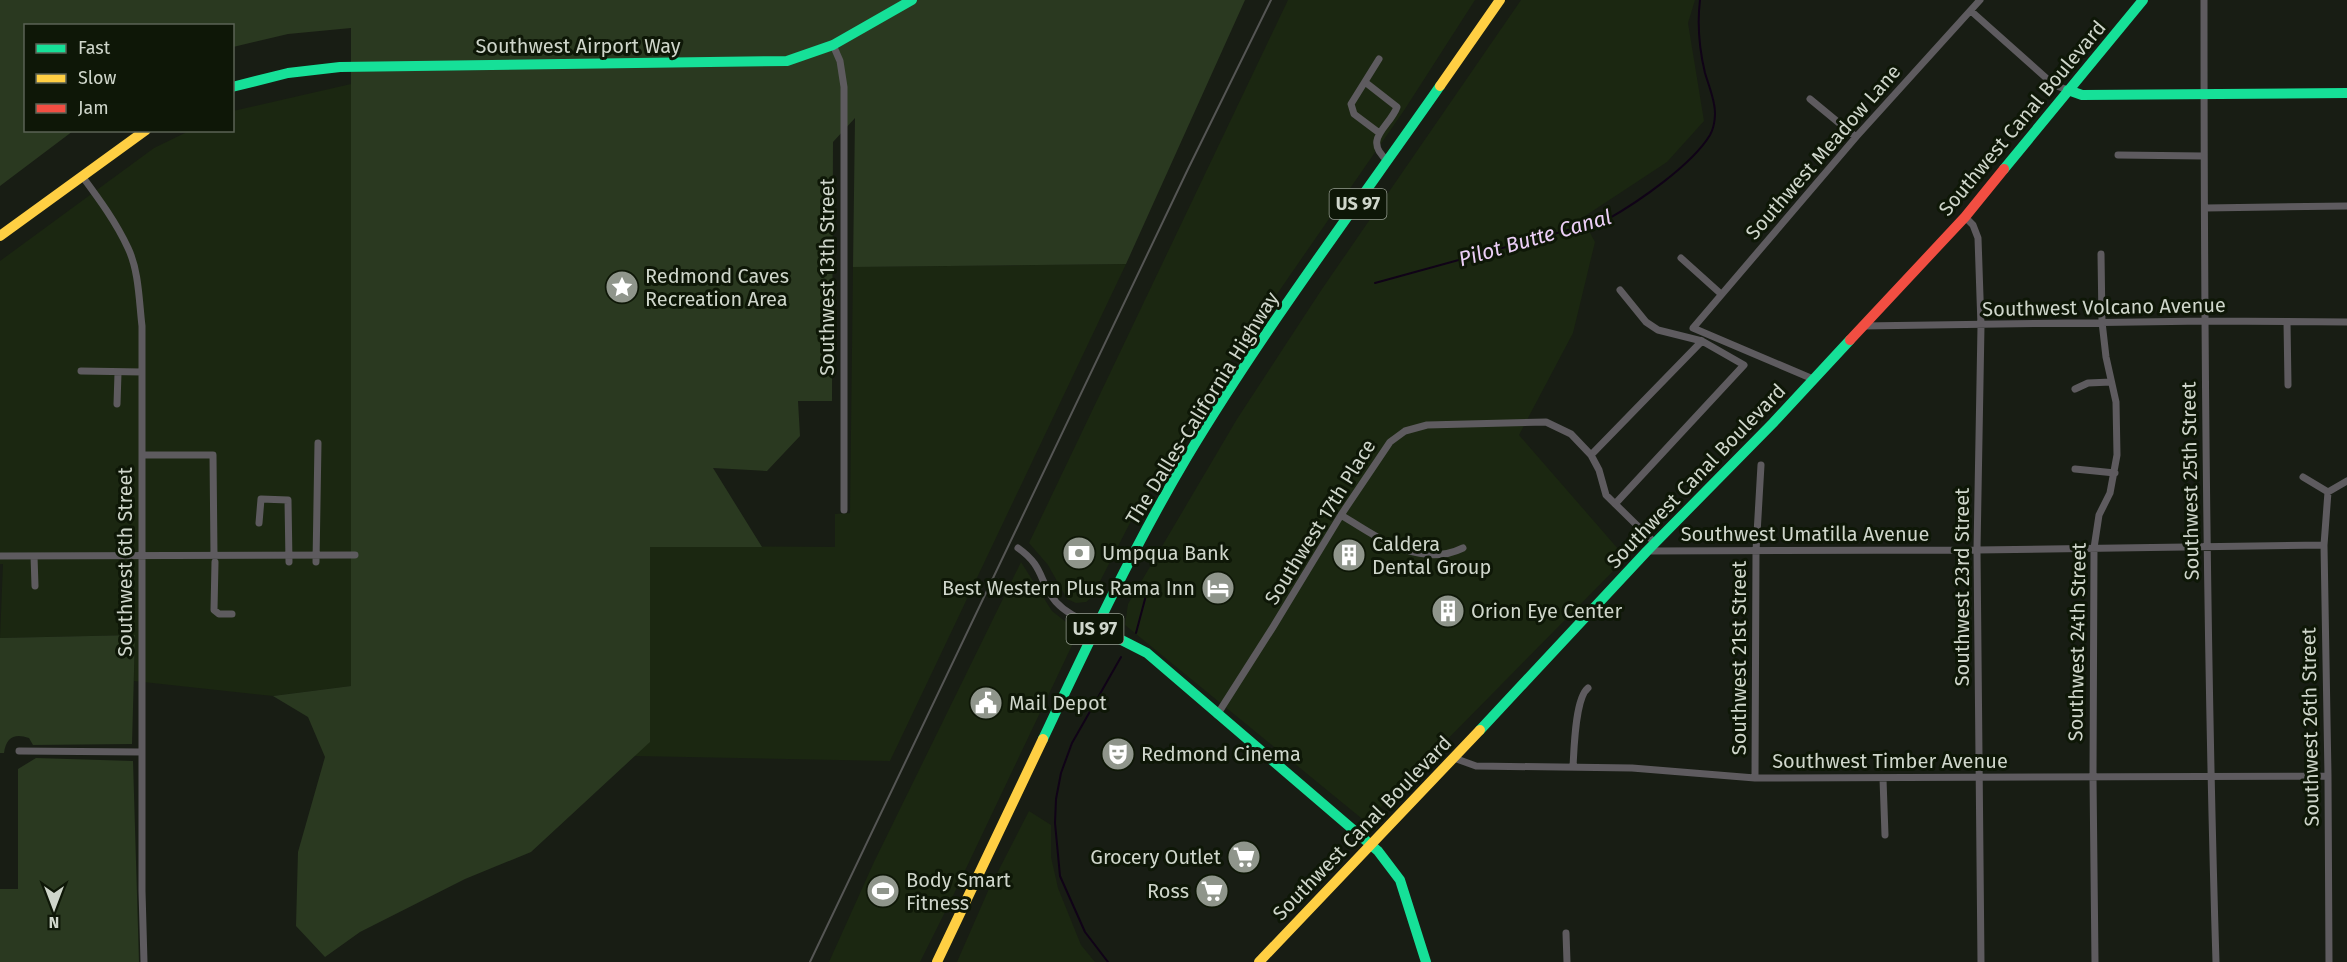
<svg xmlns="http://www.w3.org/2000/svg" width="2347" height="962" viewBox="0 0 2347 962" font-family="'Fira Sans',sans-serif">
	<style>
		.built { fill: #1b2711 }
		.green { fill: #2a3920 }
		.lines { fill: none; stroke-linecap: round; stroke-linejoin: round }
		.stream { stroke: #100317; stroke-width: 2 }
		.street { stroke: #5e5b5f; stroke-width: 7 }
		.fast { stroke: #16e098; stroke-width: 10 }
		.slow { stroke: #ffcf43; stroke-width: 10 }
		.jam { stroke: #f24e42; stroke-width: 10 }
		.rail { stroke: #555654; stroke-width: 2 }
		.labels { text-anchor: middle; stroke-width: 6; stroke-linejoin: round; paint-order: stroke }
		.shield { fill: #0e1707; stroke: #959d90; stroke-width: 1.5 }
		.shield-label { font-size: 18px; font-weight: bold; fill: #cfd6cb }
		.street-label { font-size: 20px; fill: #cfd6cb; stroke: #0e1707 }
		.poi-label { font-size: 20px; fill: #cfd6cb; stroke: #0e1707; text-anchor: start }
		.water-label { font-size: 21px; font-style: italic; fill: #eccff7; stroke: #0e1707 }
	</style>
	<rect width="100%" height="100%" fill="#181d14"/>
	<!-- built -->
	<path class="built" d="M 1288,0 L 1475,0 L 1405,109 L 1230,362 L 1133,517 L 1092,597 L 1086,602 L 1076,603 L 1067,599 L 1048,565 L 1029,543 Z
		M 1521,0 L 1695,0 L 1688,23 L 1704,121 L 1667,162 L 1582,218 L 1595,242 L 1573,333 L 1519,435 L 1626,558 L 1366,822 L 1125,625 L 1128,604 L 1237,419 L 1322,289 Z
		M 351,84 L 351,686 L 273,696 L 134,681 L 135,635 L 0,638 L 3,564 L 0,564 L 0,261 L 154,148 L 189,131 L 232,130 L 233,111 Z
		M 1126,264 L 890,761 L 634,756 L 649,742 L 647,546 L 835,547 L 835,514 L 850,513 L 853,267 Z
		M 1021,562 L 1052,611 L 1075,629 L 1075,639 L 951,900 L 920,962 L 829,962 L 874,862 Z
		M 1029,811 L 1051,825 L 1051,857 L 1058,888 L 1081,945 L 1095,962 L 957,962 L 988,891 Z"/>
	<!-- green -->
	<path class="green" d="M 0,0 L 1245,0 L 1126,264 L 853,267 L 855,118 L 833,142 L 832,401 L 798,401 L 800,436 L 767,471 L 713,468 L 762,547 L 650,547 L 650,742 L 531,852 L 465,879 L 360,932 L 325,957 L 296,926 L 298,852 L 325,757 L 308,717 L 273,696 L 351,686 L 351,28 L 288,34 L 233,47 L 232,26 L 26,26 L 26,130 L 73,131 L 0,186 Z
		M 135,635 L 132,744 L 33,745 L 29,738 C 15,733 6,737 4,753 L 0,753 L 0,638 Z
		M 36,758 L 133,761 L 139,962 L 0,962 L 0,889 L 18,889 L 18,769 Z"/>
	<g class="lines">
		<!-- stream -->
		<path class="stream" d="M 1375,283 L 1608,219 C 1638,202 1692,165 1710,135 C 1715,126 1716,113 1714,104 C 1712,93 1708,83 1705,73 C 1699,48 1697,25 1700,0
			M 1136,633 L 1149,584
			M 1108,962 L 1085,932 L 1060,876 L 1055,823 L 1056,799 L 1061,773 L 1072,743 L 1121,657"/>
		<!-- street -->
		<path class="street" d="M 2204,0 C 2204,321 2206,641 2216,962
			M 1971,11 L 2054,85 L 2068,90
			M 833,45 L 840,61 L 844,87 L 844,510
			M 1365,82 L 1397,107 C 1390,127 1361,139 1388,161
			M 1810,99 L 1856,137
			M 1378,132 L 1354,114 L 1351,104 L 1379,59
			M 2118,155 L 2203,156
			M 82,176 C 99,199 116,222 128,248 C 139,271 139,301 142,326 L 142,891 L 144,962
			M 2206,208 L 2347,206
			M 1965,217 L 1973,225 L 1978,238 L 1981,326 L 1977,550 L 1981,962
			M 1681,258 L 1721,294
			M 2287,322 L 2288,385
			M 1862,326 L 2205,321 L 2347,322
			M 81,371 L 142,372
			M 1813,379 L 1693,328 L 1856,137 L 1980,0
			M 2075,389 L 2088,383 L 2111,382
			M 117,404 L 118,373
			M 142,455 L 213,455 L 214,555
			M 1591,455 L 1702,341
			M 2075,469 L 2115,473
			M 2303,477 L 2328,492 L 2347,481
			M 2328,492 L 2324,545 L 2328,776 L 2329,962
			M 1615,504 L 1744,365 L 1702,341 L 1658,330 L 1646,322 L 1620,290
			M 1341,515 C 1377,537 1420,569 1463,548
			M 259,523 L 261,499 L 288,500 L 289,562
			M 1018,548 C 1045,567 1038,581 1056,602 C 1067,614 1082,620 1096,627
			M 1647,551 L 1977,550 L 2324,545
			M 0,556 L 355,555
			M 34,556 L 35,586
			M 215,562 L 214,610 L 219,614 L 232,614
			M 316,562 L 318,443
			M 1217,715 L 1273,627 L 1341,515 L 1390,442 L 1405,431 L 1427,425 L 1546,422 L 1571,434 L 1591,455 L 1599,470 L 1606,495 L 1655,543
			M 19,751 L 141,752
			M 1454,758 L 1476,766 L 1632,768 L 1755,778 L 2328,776
			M 1573,767 C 1574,750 1575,698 1588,688
			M 1755,778 L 1756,551 L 1761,465
			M 1883,779 L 1885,835
			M 1566,933 L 1567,962
			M 2095,962 L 2093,777 L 2094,548 L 2099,515 L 2110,493 L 2117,455 L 2116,402 L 2106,357 L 2102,322 L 2101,254"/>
		<!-- fast -->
		<path class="fast" d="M 232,87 L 288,73 L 340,67 L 787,61 L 833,45 L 912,0
			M 2068,90 L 2082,95 L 2347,93
			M 2004,169 L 2143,0
			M 1096,627 L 1147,653 L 1378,851 L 1400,880 L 1426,962
			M 1480,730 L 1647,551 L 1773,423 L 1850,340
			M 1043,739 C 1088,644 1133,548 1187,457 C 1264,329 1354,209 1440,86"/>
		<!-- slow -->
		<path class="slow" d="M 1440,86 L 1500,0
			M 0,236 L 146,130
			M 937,962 L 1043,739
			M 1259,962 L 1480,730"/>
		<!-- jam -->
		<path class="jam" d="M 1850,340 L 1965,217 L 2004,169"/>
		<!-- rail -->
		<path class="rail" d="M 810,962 L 1188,169 L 1271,0"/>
	</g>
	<!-- icons -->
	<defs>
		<symbol id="sight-disc" viewBox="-11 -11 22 22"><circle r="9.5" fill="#8f958b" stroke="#0e1707"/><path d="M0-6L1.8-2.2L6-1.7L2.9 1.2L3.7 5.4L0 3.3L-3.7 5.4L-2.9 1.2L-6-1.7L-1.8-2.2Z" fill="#fff"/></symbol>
		<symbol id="bank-disc" viewBox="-11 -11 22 22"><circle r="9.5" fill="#8f958b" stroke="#0e1707"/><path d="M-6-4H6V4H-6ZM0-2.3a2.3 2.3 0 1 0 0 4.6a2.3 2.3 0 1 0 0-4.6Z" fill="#fff"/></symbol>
		<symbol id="building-disc" viewBox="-11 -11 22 22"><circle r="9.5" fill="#8f958b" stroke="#0e1707"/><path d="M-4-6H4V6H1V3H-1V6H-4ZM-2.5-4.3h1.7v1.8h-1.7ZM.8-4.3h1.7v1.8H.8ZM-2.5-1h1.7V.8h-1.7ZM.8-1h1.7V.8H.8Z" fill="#fff"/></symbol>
		<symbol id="hotel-disc" viewBox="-11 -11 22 22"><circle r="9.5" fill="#8f958b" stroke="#0e1707"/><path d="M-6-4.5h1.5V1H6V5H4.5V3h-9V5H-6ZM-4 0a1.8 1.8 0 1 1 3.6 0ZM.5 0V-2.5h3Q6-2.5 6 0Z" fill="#fff"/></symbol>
		<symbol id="civic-disc" viewBox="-11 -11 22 22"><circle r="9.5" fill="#8f958b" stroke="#0e1707"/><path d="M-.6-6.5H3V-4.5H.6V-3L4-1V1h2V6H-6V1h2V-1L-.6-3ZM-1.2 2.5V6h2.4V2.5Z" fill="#fff"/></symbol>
		<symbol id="theatre-disc" viewBox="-11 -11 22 22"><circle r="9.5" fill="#8f958b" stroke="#0e1707"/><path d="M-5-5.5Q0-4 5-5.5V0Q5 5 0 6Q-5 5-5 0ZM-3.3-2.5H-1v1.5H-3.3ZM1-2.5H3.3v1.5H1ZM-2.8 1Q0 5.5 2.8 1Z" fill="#fff"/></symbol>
		<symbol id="supermarket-disc" viewBox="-11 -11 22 22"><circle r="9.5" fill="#8f958b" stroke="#0e1707"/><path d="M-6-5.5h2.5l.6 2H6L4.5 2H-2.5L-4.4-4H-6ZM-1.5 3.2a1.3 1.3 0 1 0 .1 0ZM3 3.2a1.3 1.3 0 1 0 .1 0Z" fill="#fff"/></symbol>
		<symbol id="stadium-disc" viewBox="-11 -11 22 22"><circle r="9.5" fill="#8f958b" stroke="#0e1707"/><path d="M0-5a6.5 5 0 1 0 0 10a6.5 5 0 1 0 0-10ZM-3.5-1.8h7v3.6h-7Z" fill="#fff"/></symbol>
	</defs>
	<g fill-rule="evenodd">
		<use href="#sight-disc" x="603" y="268" width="38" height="38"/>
		<use href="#bank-disc" x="1060" y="534" width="38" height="38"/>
		<use href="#building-disc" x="1330" y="536" width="38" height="38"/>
		<use href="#hotel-disc" x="1199" y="569" width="38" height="38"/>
		<use href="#building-disc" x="1429" y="592" width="38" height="38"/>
		<use href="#civic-disc" x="967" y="684" width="38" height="38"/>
		<use href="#theatre-disc" x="1099" y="735" width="38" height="38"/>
		<use href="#supermarket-disc" x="1225" y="838" width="38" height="38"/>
		<use href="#stadium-disc" x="864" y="872" width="38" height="38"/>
		<use href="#supermarket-disc" x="1193" y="872" width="38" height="38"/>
	</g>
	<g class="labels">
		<!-- shield labels -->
		<g class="shield">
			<rect x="1329.5" y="189" width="57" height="30" rx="4.5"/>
			<rect x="1066.5" y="614" width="57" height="30" rx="4.5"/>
		</g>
		<g class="shield-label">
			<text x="1358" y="210">US 97</text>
			<text x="1095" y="635">US 97</text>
		</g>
		<!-- street labels -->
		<g class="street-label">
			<text x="578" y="53">Southwest Airport Way</text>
			<text transform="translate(2022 118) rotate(-50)" y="7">Southwest Canal Boulevard</text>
			<text transform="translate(1823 152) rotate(-49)" y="7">Southwest Meadow Lane</text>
			<text transform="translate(827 277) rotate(-90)" y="7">Southwest 13th Street</text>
			<text transform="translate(2104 307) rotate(-1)" y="7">Southwest Volcano Avenue</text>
			<text transform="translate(1202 408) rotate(-58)" y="7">The Dalles-California Highway</text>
			<text transform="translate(1696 476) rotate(-46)" y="7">Southwest Canal Boulevard</text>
			<text transform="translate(2190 481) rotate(-91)" y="7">Southwest 25th Street</text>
			<text transform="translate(1320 522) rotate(-58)" y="7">Southwest 17th Place</text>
			<text x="1805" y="541">Southwest Umatilla Avenue</text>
			<text transform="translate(125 562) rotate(-90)" y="7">Southwest 6th Street</text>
			<text transform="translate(1962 587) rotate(-90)" y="7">Southwest 23rd Street</text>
			<text transform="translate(2077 642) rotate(-89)" y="7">Southwest 24th Street</text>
			<text transform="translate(1739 658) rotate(-90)" y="7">Southwest 21st Street</text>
			<text transform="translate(2310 727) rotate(-91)" y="7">Southwest 26th Street</text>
			<text x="1890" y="768">Southwest Timber Avenue</text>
			<text transform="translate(1362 828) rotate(-46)" y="7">Southwest Canal Boulevard</text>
		</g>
		<!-- poi labels -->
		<g class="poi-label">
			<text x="645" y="283">Redmond Caves<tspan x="645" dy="23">Recreation Area</tspan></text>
			<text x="1372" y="551">Caldera<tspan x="1372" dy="23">Dental Group</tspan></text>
			<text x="1102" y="560">Umpqua Bank</text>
			<text x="1195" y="595" text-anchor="end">Best Western Plus Rama Inn</text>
			<text x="1471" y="618">Orion Eye Center</text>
			<text x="1009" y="710">Mail Depot</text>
			<text x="1141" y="761">Redmond Cinema</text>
			<text x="1221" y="864" text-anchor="end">Grocery Outlet</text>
			<text x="906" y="887">Body Smart<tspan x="906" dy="23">Fitness</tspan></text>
			<text x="1189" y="898" text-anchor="end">Ross</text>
		</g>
		<!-- water labels -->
		<g class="water-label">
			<text transform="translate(1535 238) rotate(-16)" y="7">Pilot Butte Canal</text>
		</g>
	</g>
	<!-- legend -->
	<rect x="24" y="24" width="210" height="108" fill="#0e1707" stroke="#5b6355" stroke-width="1.5"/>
	<rect x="36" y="44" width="30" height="9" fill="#16e098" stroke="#5b6355" stroke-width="1.5"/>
	<text x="78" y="54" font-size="18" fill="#cfd6cb">Fast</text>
	<rect x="36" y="74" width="30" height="9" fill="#ffcf43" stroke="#5b6355" stroke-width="1.5"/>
	<text x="78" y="84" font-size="18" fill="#cfd6cb">Slow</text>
	<rect x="36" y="104" width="30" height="9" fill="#f24e42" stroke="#5b6355" stroke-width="1.5"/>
	<text x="78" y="114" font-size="18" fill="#cfd6cb">Jam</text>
	<!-- north arrow -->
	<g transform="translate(54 908) rotate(180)" stroke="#0e1707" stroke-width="4.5" paint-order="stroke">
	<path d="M0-4.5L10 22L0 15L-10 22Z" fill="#cfd6cb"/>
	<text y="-9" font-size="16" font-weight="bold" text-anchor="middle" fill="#cfd6cb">N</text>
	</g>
</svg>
